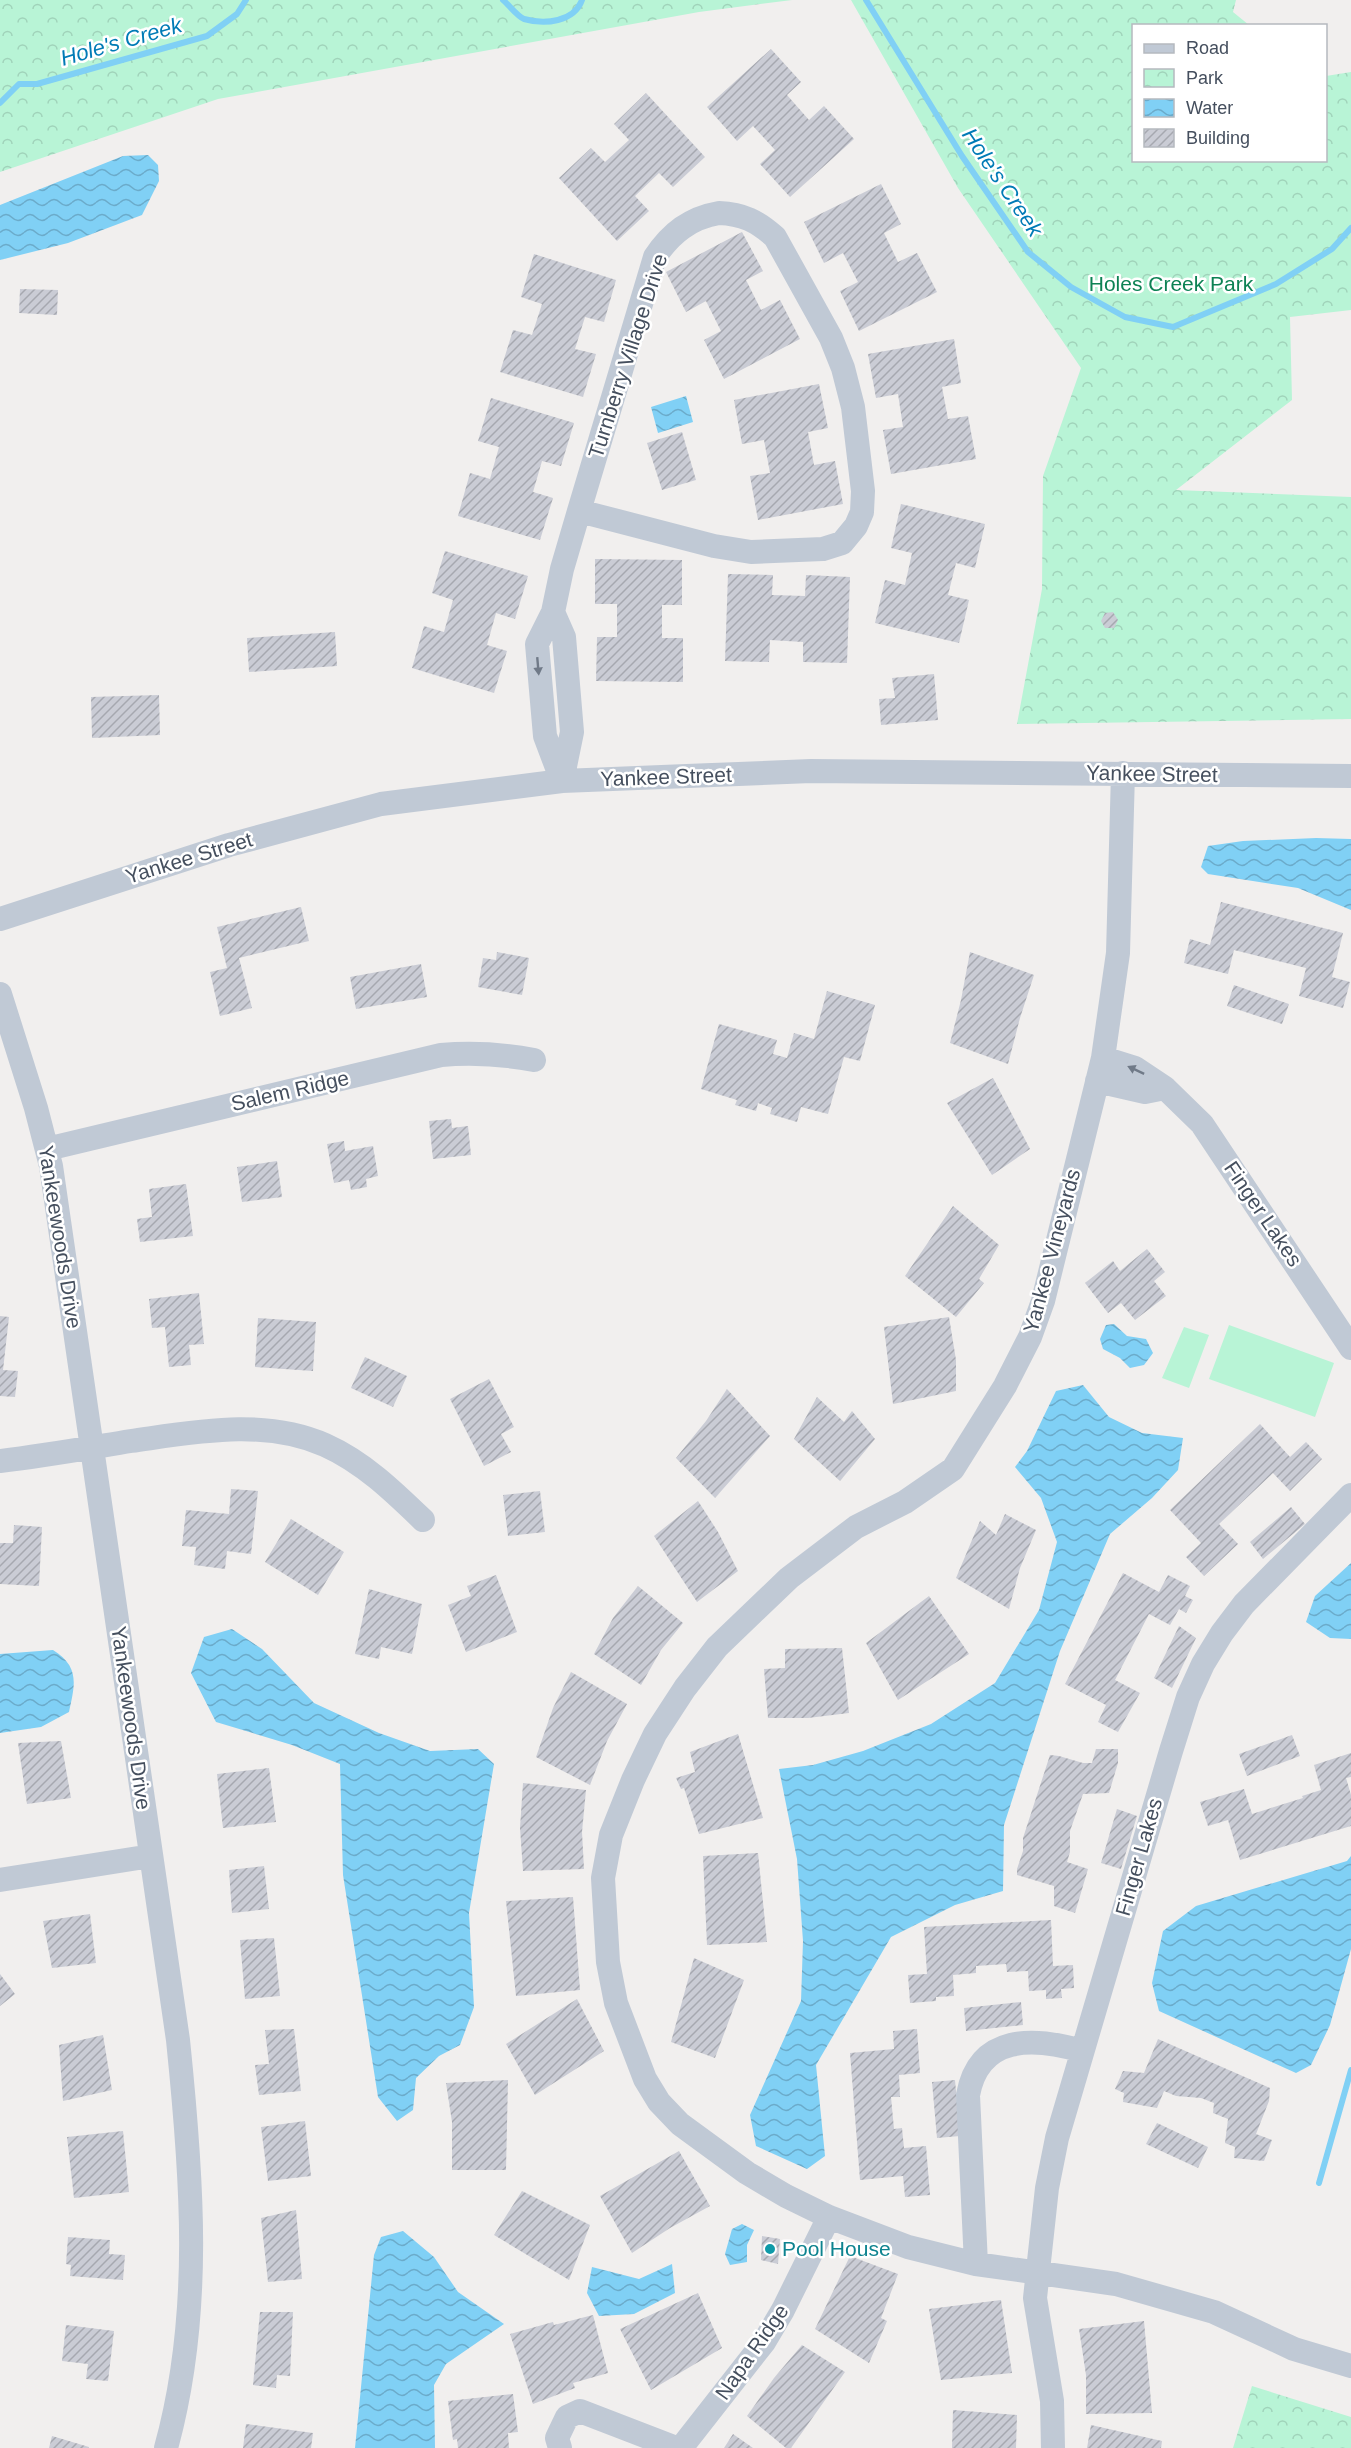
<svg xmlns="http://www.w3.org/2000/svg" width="1351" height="2448" viewBox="0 0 1351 2448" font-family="Arial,sans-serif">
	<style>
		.park { fill: url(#park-crowns) }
		.pitch { fill: #b8f4d6 }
		.water { fill: url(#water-waves) }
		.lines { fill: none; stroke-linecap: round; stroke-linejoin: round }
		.stream { stroke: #80d0f5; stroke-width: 6 }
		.building { fill: url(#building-hatch) }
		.minor { stroke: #c0c9d5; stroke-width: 24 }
		.oneway { fill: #707a88 }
		.culture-dot { fill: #0f9aa8; stroke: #fff; stroke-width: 2 }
		.labels { text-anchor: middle; stroke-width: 5; stroke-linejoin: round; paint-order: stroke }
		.park-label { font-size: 21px; fill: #0d8254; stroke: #fff }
		.street-label { font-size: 21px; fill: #454f5e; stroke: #fff }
		.culture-label { font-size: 21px; fill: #0d838f; stroke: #fff; text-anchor: start }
		.water-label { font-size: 22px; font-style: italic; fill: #007bb6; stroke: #fff }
	</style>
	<defs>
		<pattern id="park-crowns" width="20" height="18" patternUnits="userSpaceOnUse" patternTransform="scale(1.5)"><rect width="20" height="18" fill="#b8f4d6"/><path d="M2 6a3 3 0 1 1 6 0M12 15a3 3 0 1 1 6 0" fill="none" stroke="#a0d3ba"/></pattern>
		<pattern id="water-waves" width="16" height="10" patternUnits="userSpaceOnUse" patternTransform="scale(1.5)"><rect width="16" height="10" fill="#80d0f5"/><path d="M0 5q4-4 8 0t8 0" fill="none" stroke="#6babca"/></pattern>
		<pattern id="building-hatch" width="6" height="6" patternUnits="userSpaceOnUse" patternTransform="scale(1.5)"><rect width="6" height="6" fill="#caccd5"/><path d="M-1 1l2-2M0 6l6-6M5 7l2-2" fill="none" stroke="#a6a8b0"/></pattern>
	</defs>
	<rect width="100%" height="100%" fill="#f1efee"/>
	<!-- park -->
	<path class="park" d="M 0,0 L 792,0 L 699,12 L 218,99 L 0,172 Z
		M 851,0 L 1236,0 L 1233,12 L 1249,25 L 1134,26 L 1134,160 L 1326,160 L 1326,76 L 1351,72 L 1351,310 L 1290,317 L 1292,400 L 1176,490 L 1351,497 L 1351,719 L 1017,724 L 1042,589 L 1043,476 L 1081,368 L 958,188 Z
		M 1252,2386 L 1351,2417 L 1351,2448 L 1233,2448 Z"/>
	<!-- pitch -->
	<path class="pitch" d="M 1229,1325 L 1334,1363 L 1315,1417 L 1209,1379 Z
		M 1184,1327 L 1209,1335 L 1189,1388 L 1162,1378 Z"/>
	<!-- water -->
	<path class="water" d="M 148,155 L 158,165 L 159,181 L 142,215 L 68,243 L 0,260 L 0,205 L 123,156 Z
		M 686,396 L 693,422 L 658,433 L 651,407 Z
		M 1316,838 L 1351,839 L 1351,910 L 1298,888 L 1208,874 L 1201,867 L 1208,846 L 1243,841 Z
		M 1114,1324 L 1127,1336 L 1146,1339 L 1153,1353 L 1144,1365 L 1130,1368 L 1120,1358 L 1103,1349 L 1100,1339 L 1106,1325 Z
		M 1083,1385 L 1109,1417 L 1142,1433 L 1183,1438 L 1178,1470 L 1152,1498 L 1110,1534 L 1060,1651 L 1004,1825 L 1003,1891 L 955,1905 L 891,1937 L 816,2065 L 825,2156 L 807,2169 L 756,2146 L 750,2115 L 801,2001 L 803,1941 L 797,1859 L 779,1769 L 813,1765 L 863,1751 L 931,1724 L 995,1683 L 1039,1610 L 1057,1542 L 1041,1498 L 1015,1467 L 1027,1451 L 1056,1391 Z
		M 1351,1563 L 1351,1639 L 1330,1638 L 1306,1622 L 1315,1596 Z
		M 232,1629 L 262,1649 L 314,1703 L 379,1733 L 430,1751 L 478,1749 L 494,1764 L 469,1913 L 474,2007 L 460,2045 L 439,2056 L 416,2078 L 413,2110 L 397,2121 L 378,2097 L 343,1875 L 340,1764 L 292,1745 L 216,1722 L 191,1673 L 204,1637 Z
		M 53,1650 C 80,1667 75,1684 69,1712 L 41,1727 L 0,1733 L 0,1654 Z
		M 1351,1856 L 1351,1949 L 1330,2025 L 1311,2065 L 1296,2073 L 1159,2011 L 1152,1983 L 1163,1931 L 1196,1906 L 1347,1861 Z
		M 742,2224 L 754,2230 L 747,2245 L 747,2262 L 730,2265 L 725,2254 L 732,2229 Z
		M 403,2231 L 434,2257 L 458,2292 L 504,2324 L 446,2364 L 434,2385 L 435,2448 L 355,2448 L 374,2255 L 381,2237 Z
		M 672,2264 L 675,2293 L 634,2314 L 599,2316 L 587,2293 L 592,2267 L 639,2279 Z"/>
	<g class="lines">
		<!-- stream -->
		<path class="stream" d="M 503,0 C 509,5 517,16 524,19 C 545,25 574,22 582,0
			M 866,0 L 962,156 L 1028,252 L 1071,287 L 1125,317 L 1173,327 L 1276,284 L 1332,249 L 1351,228
			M 0,103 L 19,84 L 37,84 L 207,36 L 237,14 L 246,0
			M 1319,2183 L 1351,2070"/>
	</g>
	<!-- building -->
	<path class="building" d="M 771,49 L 801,82 L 787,95 L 809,120 L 824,106 L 854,139 L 790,197 L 760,164 L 775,150 L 753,126 L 737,141 L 707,107 Z
		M 646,93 L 705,157 L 673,187 L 659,173 L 635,196 L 649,211 L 617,241 L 559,178 L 591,148 L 605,162 L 629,140 L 614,124 Z
		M 881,184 L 901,224 L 884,233 L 898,262 L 917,253 L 937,292 L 859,331 L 840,291 L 858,282 L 843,253 L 824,263 L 804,222 Z
		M 742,232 L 763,271 L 746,280 L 761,310 L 780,300 L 800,339 L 724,379 L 704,340 L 721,331 L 706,301 L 686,312 L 666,272 Z
		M 534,254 L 616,280 L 604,322 L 585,317 L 575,349 L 596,354 L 583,397 L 500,372 L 513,330 L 532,335 L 542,304 L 521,297 Z
		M 20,289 L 58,290 L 57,315 L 19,313 Z
		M 954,339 L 961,383 L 942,387 L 948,419 L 968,416 L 976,459 L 891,474 L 883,430 L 903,427 L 898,394 L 876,398 L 868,354 Z
		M 819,384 L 828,428 L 808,432 L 814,465 L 835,461 L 843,504 L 758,520 L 750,476 L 770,473 L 764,440 L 742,444 L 734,400 Z
		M 491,398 L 574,423 L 561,466 L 542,461 L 533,492 L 553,498 L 540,540 L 458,516 L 470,473 L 490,479 L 499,447 L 478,441 Z
		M 682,432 L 696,480 L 662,490 L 647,443 Z
		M 901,504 L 985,524 L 975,568 L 956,563 L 948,595 L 969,600 L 959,643 L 875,623 L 885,580 L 905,585 L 912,553 L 891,548 Z
		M 445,551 L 528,576 L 515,619 L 496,613 L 487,645 L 507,651 L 494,693 L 412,668 L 424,626 L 444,632 L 453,600 L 432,593 Z
		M 595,559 L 682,560 L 682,605 L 662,605 L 662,638 L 683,638 L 683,682 L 596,681 L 597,637 L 617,637 L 617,604 L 595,604 Z
		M 728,574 L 773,575 L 772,595 L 805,596 L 806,575 L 850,577 L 847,663 L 803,662 L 803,642 L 770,640 L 769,662 L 725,661 Z
		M 1113,612 L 1118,620 L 1114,628 L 1105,628 L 1101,621 L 1105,613 Z
		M 335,632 L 337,666 L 249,672 L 247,638 Z
		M 934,674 L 938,720 L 881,725 L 879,699 L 895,698 L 892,678 Z
		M 159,695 L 160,735 L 92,738 L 91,697 Z
		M 1221,902 L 1343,933 L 1332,977 L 1350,982 L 1343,1008 L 1299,996 L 1306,968 L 1234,950 L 1228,974 L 1184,963 L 1190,939 L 1210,945 Z
		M 301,907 L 309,941 L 239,958 L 252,1008 L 220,1016 L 210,972 L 227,968 L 217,927 Z
		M 497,952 L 529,958 L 522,995 L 478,987 L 483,958 L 496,960 Z
		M 970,952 L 1034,975 L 1020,1018 L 1008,1064 L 950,1043 L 961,1000 Z
		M 421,964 L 427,997 L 356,1009 L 350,977 Z
		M 1234,985 L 1289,1004 L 1282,1024 L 1227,1006 Z
		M 827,991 L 875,1005 L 860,1061 L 844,1057 L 828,1114 L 801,1107 L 797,1122 L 770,1114 L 772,1108 L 758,1103 L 756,1111 L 735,1105 L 737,1100 L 701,1089 L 719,1024 L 777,1040 L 773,1054 L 787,1058 L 794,1033 L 814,1039 Z
		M 993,1078 L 1030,1149 L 992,1175 L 947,1103 Z
		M 451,1119 L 452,1128 L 468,1126 L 471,1155 L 433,1159 L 429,1121 Z
		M 344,1141 L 345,1151 L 373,1146 L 378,1176 L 366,1179 L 367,1187 L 351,1190 L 349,1180 L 334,1183 L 327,1144 Z
		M 277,1161 L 282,1197 L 242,1202 L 237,1167 Z
		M 186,1184 L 193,1236 L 140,1242 L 137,1219 L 152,1217 L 149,1189 Z
		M 953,1206 L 999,1245 L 979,1279 L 984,1283 L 956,1317 L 905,1276 Z
		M 1147,1249 L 1165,1272 L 1154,1281 L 1166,1296 L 1135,1320 L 1121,1303 L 1108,1313 L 1085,1283 L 1113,1261 L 1120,1271 Z
		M 199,1293 L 204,1344 L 189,1345 L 191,1365 L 169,1367 L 165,1327 L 152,1328 L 149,1299 Z
		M 0,1316 L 9,1317 L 3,1370 L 18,1371 L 15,1397 L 0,1396 Z
		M 949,1317 L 956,1360 L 956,1391 L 893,1404 L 884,1327 Z
		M 258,1318 L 316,1322 L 313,1371 L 255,1367 Z
		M 365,1357 L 407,1376 L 393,1407 L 351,1388 Z
		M 489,1379 L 514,1427 L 501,1434 L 511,1452 L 484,1466 L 450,1399 Z
		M 727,1389 L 770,1436 L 715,1498 L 676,1458 L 706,1421 Z
		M 817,1397 L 844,1422 L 852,1411 L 875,1439 L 840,1481 L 794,1439 Z
		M 1260,1424 L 1290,1457 L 1306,1442 L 1322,1459 L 1290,1491 L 1273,1473 L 1219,1524 L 1238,1544 L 1204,1576 L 1186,1557 L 1201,1543 L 1170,1510 Z
		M 231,1489 L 258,1491 L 251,1554 L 227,1551 L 225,1569 L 194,1565 L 196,1547 L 182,1546 L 186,1510 L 229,1514 Z
		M 540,1491 L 545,1532 L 508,1536 L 503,1495 Z
		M 698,1501 L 718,1532 L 738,1571 L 697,1602 L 654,1536 Z
		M 1291,1507 L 1305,1524 L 1263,1559 L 1250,1542 Z
		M 1005,1514 L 1036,1530 L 1020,1568 L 1009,1609 L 956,1578 L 980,1521 L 996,1535 Z
		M 291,1519 L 344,1552 L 318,1595 L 265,1562 Z
		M 14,1525 L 42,1527 L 39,1586 L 0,1584 L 0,1543 L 13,1543 Z
		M 1123,1573 L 1159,1592 L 1168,1575 L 1190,1586 L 1185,1596 L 1193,1600 L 1186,1613 L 1179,1609 L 1170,1625 L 1149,1614 L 1115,1680 L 1140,1693 L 1118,1732 L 1098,1722 L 1106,1705 L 1065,1684 Z
		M 496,1575 L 517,1632 L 466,1652 L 448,1605 L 471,1596 L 467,1586 Z
		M 638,1586 L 683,1623 L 661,1650 L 641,1685 L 594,1654 L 613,1618 Z
		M 369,1589 L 422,1604 L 412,1654 L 381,1647 L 379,1659 L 355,1654 Z
		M 929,1596 L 969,1654 L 898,1700 L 866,1643 Z
		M 1179,1626 L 1196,1638 L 1172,1688 L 1154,1678 Z
		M 842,1648 L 849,1713 L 808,1718 L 768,1718 L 764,1669 L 785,1668 L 785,1649 Z
		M 571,1672 L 627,1704 L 607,1741 L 590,1785 L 536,1757 L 553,1708 Z
		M 738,1734 L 763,1818 L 699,1834 L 684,1788 L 681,1789 L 676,1778 L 695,1772 L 690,1752 Z
		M 1292,1735 L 1300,1756 L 1247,1776 L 1239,1754 Z
		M 61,1741 L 71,1798 L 27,1804 L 18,1743 Z
		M 1096,1749 L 1118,1749 L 1118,1763 L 1109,1793 L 1083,1794 L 1070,1831 L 1070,1852 L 1067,1862 L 1088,1869 L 1075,1913 L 1054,1906 L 1054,1886 L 1017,1875 L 1017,1869 L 1023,1851 L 1023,1838 L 1050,1755 L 1059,1756 L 1083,1763 L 1092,1763 Z
		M 1351,1753 L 1351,1777 L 1346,1778 L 1351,1795 L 1351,1826 L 1240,1860 L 1228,1820 L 1208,1826 L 1200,1802 L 1244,1789 L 1252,1814 L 1303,1798 L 1302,1796 L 1321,1790 L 1314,1765 Z
		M 269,1768 L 276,1822 L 223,1828 L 217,1774 Z
		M 523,1783 L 586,1790 L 582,1832 L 584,1869 L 523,1871 L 520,1828 Z
		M 1117,1809 L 1137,1816 L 1121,1869 L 1101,1863 Z
		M 758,1853 L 767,1942 L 707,1945 L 703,1856 Z
		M 264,1866 L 269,1909 L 232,1913 L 229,1870 Z
		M 573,1897 L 580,1990 L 516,1996 L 506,1901 Z
		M 90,1914 L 96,1963 L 52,1968 L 43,1921 Z
		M 1051,1920 L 1053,1966 L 1073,1965 L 1074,1988 L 1061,1989 L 1062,1998 L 1046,1999 L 1046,1990 L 1029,1991 L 1028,1971 L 1007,1972 L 1006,1964 L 976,1966 L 976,1973 L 953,1975 L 954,1996 L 936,1997 L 936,2001 L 910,2003 L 908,1975 L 927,1974 L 924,1927 Z
		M 274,1938 L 280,1996 L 245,1999 L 240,1940 Z
		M 694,1958 L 744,1980 L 715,2058 L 671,2042 Z
		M 0,1974 L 15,1994 L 0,2006 Z
		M 577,1999 L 604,2051 L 535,2095 L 506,2044 Z
		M 1021,2002 L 1023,2025 L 966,2031 L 964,2008 Z
		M 294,2029 L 301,2091 L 259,2095 L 255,2065 L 269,2064 L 265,2030 Z
		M 917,2029 L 920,2073 L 899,2075 L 900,2097 L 891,2097 L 894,2129 L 902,2128 L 904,2148 L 926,2146 L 930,2195 L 905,2197 L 903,2176 L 860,2180 L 850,2053 L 894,2049 L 893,2031 Z
		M 103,2035 L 112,2090 L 63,2101 L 59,2045 Z
		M 1158,2039 L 1270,2088 L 1269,2101 L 1256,2134 L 1272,2140 L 1264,2161 L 1234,2158 L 1235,2147 L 1225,2143 L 1228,2119 L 1213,2113 L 1214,2103 L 1201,2098 L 1176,2096 L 1164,2091 L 1157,2108 L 1123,2102 L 1124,2093 L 1115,2089 L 1123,2071 L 1144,2073 Z
		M 508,2080 L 506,2170 L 452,2170 L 452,2122 L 446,2083 Z
		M 955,2080 L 960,2136 L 937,2138 L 932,2082 Z
		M 305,2121 L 311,2176 L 268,2181 L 261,2127 Z
		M 1157,2123 L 1208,2147 L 1198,2168 L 1146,2144 Z
		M 123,2131 L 129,2192 L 74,2198 L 67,2137 Z
		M 679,2151 L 710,2206 L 670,2228 L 632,2253 L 600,2196 Z
		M 522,2191 L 590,2225 L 569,2280 L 494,2235 Z
		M 296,2210 L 302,2279 L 268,2282 L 261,2218 Z
		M 762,2236 L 780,2239 L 778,2264 L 761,2260 Z
		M 68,2237 L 110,2240 L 109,2254 L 125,2255 L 123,2280 L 70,2276 L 71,2265 L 66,2264 Z
		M 850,2256 L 898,2274 L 881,2318 L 887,2321 L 869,2363 L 815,2329 Z
		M 698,2293 L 722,2348 L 651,2390 L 620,2329 Z
		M 1001,2300 L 1012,2373 L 941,2380 L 929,2309 Z
		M 260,2312 L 293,2312 L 290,2376 L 277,2375 L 276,2388 L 253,2385 Z
		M 593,2315 L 608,2373 L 573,2383 L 575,2388 L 533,2404 L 510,2334 L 553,2322 L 554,2325 Z
		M 1144,2321 L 1152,2413 L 1086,2414 L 1086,2375 L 1079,2329 Z
		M 66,2325 L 114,2331 L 108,2381 L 86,2379 L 88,2364 L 62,2361 Z
		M 802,2345 L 845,2372 L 791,2448 L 786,2448 L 747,2416 L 774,2378 Z
		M 513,2394 L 518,2432 L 508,2433 L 509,2448 L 458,2448 L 457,2439 L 453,2440 L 448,2401 Z
		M 953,2410 L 1017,2415 L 1016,2448 L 952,2448 Z
		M 246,2424 L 313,2433 L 311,2448 L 243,2448 Z
		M 1091,2425 L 1162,2441 L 1161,2448 L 1087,2448 Z
		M 733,2434 L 753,2448 L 724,2448 Z
		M 52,2436 L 89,2447 L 89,2448 L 49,2448 Z"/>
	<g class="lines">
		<!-- minor -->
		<path class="minor" d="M 719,213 C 743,214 757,221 775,237 L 831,338 L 843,368 L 853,407 L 863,491 L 862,512 L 856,526 L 842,543 L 823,549 L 751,552 L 714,546 L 579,511 L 655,257 C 671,233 690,218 719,213 Z
			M 553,612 L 564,637 L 572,732 L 562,781
			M 1123,773 L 1118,953 L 1103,1058 L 1043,1301 L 1030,1337 L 1005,1386 L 953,1469 L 905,1502 L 856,1527 L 789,1578 L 717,1647 L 685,1688 L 655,1734 L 633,1780 L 611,1835 L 603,1878 L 608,1962 L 616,2003 L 645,2079 L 659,2102 L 680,2124 L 747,2173 L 786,2196 L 829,2217 L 908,2247 L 976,2264 L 1116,2284 L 1214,2312 L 1294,2349 L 1351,2366
			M 562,781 L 545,736 L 537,644 L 553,612 L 562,569 L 579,511
			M 0,919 L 229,845 L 381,804 L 562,781 L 811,771 L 1351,776
			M 0,994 L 36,1108 L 51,1166 L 178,2040 C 192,2176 203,2314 166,2448
			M 1103,1058 L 1135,1068 L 1165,1088 L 1202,1124 L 1351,1348
			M 1097,1081 L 1145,1092 L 1165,1088
			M 47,1149 L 441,1055 C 474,1052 502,1054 534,1060
			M 0,1461 C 44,1456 88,1448 131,1441 C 195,1432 264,1418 325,1445 C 363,1462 393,1491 423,1520
			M 0,1880 L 151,1856
			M 976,2264 L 968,2095 C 979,2034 1034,2037 1082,2051
			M 560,2448 L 557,2438 L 567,2417 L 580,2411 L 676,2448
			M 681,2448 L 764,2342 L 783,2310 L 829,2217
			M 1053,2448 L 1052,2401 L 1035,2298 L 1047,2188 L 1057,2138 L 1171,1751 L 1188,1697 L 1203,1664 L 1222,1633 L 1244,1604 L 1351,1495"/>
	</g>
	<!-- one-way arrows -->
	<defs><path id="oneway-solid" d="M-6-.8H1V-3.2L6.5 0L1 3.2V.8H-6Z" transform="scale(1.5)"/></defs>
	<g class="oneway">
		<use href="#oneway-solid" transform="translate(538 666) rotate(85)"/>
		<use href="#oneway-solid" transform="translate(1136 1070) rotate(-155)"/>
	</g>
	<!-- markers -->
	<circle class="culture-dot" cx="770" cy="2249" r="6"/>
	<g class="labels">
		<!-- park labels -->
		<g class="park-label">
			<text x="1171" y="291">Holes Creek Park</text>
		</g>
		<!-- street labels -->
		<g class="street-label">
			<text transform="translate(628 356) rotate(-72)" y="7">Turnberry Village Drive</text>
			<text transform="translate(1152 774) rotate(1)" y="7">Yankee Street</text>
			<text transform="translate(666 777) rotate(-2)" y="7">Yankee Street</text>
			<text transform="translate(189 858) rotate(-17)" y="7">Yankee Street</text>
			<text transform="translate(290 1091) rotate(-13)" y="7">Salem Ridge</text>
			<text transform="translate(1263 1214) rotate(56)" y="7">Finger Lakes</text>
			<text transform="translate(60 1237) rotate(81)" y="7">Yankeewoods Drive</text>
			<text transform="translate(1052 1251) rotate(-75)" y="7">Yankee Vineyards</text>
			<text transform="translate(131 1718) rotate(82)" y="7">Yankeewoods Drive</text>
			<text transform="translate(1139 1857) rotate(-74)" y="7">Finger Lakes</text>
			<text transform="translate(752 2352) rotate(-55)" y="7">Napa Ridge</text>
		</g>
		<!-- culture labels -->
		<g class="culture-label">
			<text x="782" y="2256">Pool House</text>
		</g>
		<!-- water labels -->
		<g class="water-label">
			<text transform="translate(121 41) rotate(-16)" y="8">Hole's Creek</text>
			<text transform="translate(1003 182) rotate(56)" y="8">Hole's Creek</text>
		</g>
	</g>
	<!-- legend -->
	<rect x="1132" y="24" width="195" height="138" fill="#ffffff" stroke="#b5b9bf" stroke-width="1.5"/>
	<rect x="1144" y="44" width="30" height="9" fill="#c0c9d5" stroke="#b5b9bf" stroke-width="1.5"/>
	<text x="1186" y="54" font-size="18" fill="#454f5e">Road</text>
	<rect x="1144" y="69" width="30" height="18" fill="url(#park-crowns)" stroke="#b5b9bf" stroke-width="1.5"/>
	<text x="1186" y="84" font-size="18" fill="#454f5e">Park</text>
	<rect x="1144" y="99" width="30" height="18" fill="url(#water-waves)" stroke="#b5b9bf" stroke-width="1.5"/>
	<text x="1186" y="114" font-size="18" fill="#454f5e">Water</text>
	<rect x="1144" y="129" width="30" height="18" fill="url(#building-hatch)" stroke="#b5b9bf" stroke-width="1.5"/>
	<text x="1186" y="144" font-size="18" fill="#454f5e">Building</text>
</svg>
